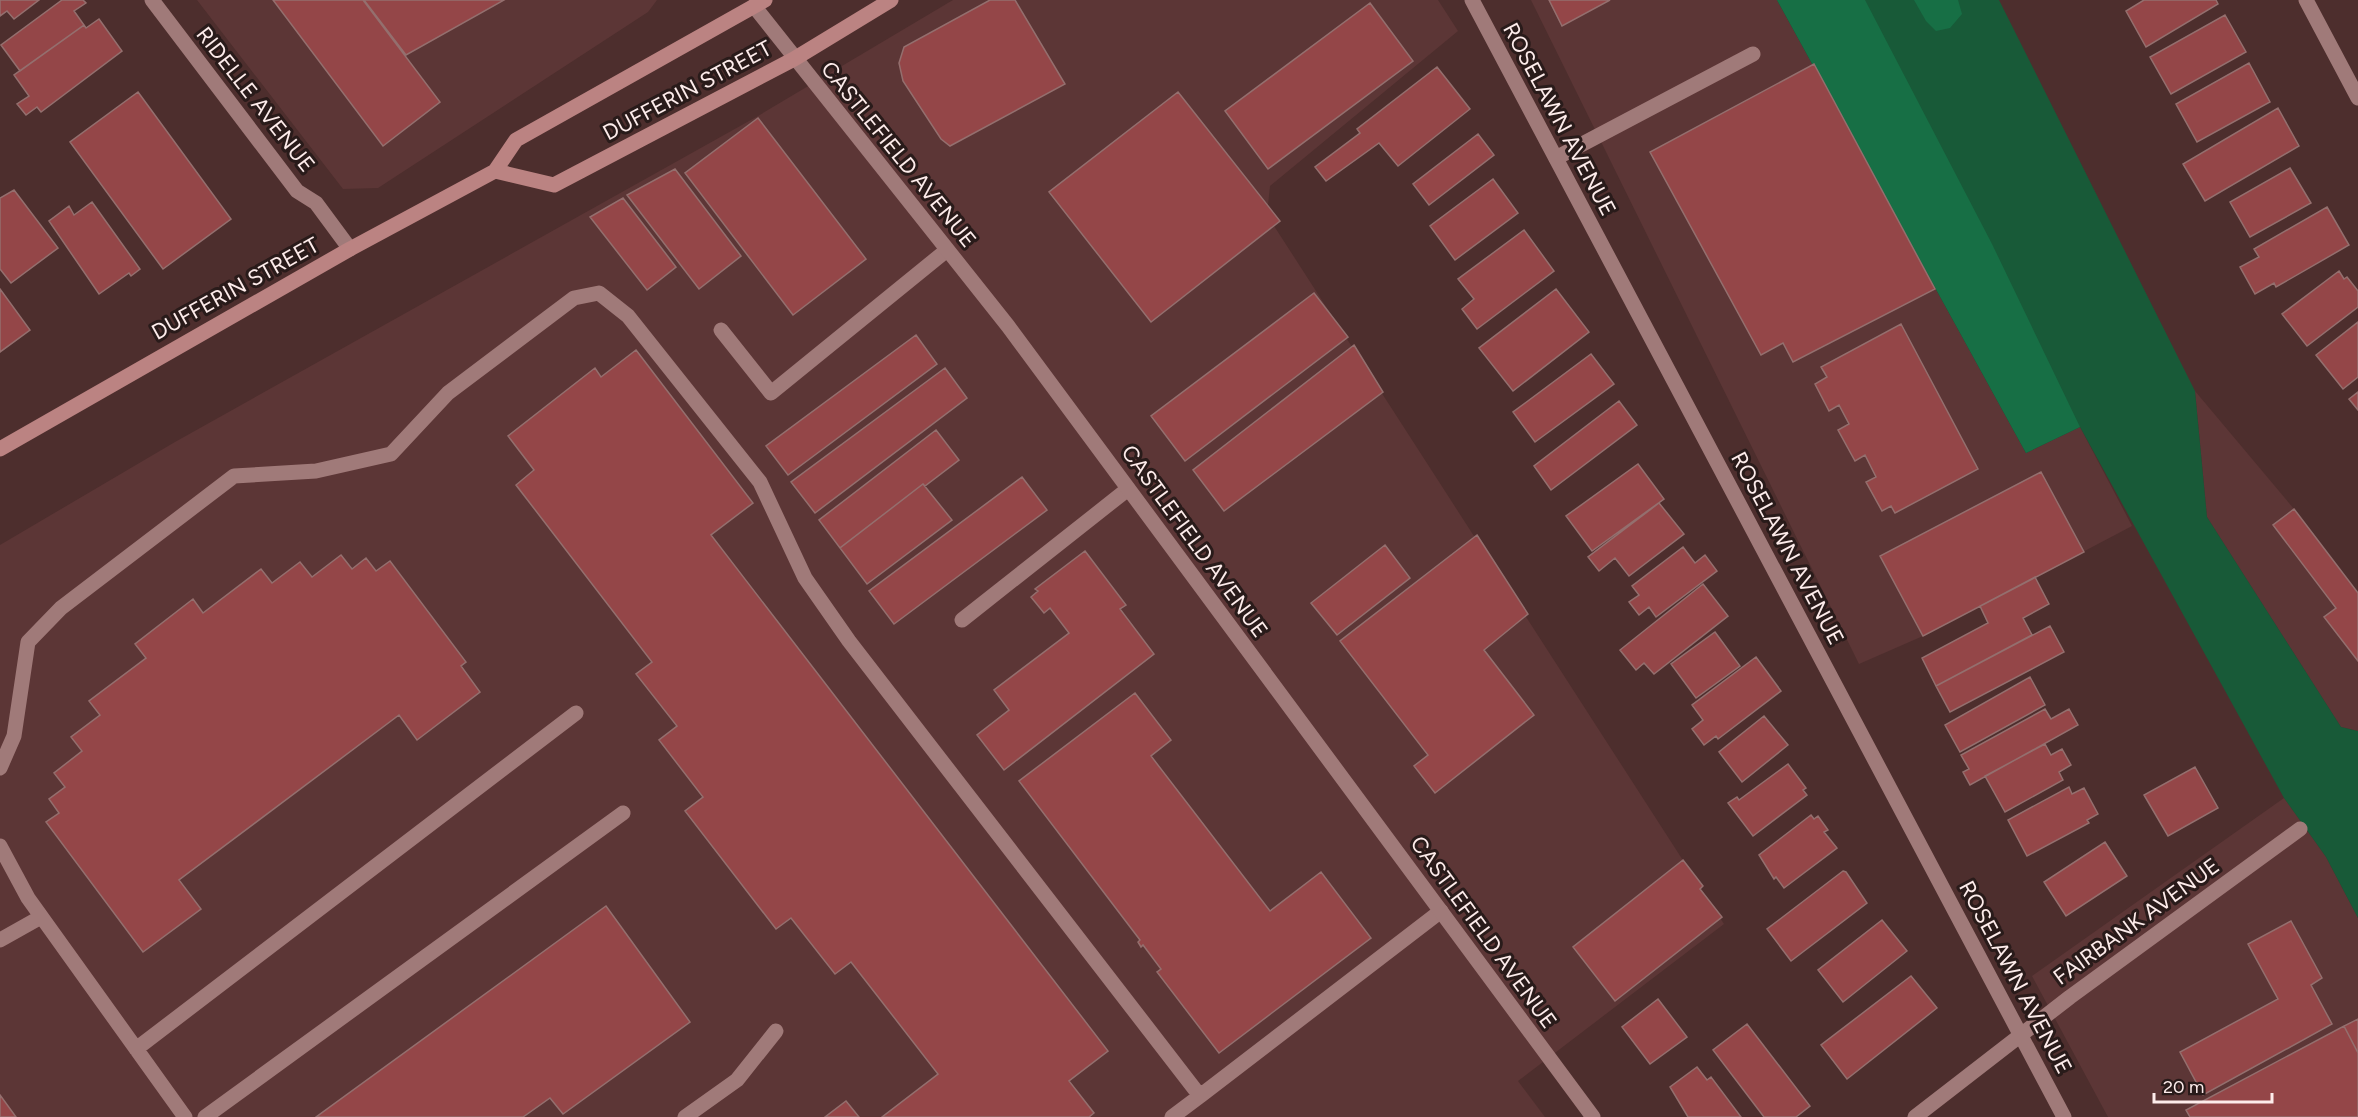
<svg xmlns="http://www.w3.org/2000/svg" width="2358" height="1117" viewBox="0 0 2358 1117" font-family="Figtree,sans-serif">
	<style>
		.built { fill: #5c3636 }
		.green { fill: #185a38 }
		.forest { fill: #176f45 }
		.building { fill: #944648; stroke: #946f6e; stroke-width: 1.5 }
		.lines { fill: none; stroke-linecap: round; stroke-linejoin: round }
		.service { stroke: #a07a79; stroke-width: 15 }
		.minor { stroke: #a07a79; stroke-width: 15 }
		.tertiary { stroke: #a07a79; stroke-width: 15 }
		.secondary { stroke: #bb8382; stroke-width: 15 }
		.labels { text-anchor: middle; stroke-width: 6; stroke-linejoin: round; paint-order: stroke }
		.street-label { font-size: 22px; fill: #fdeceb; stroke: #291b1a }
	</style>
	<rect width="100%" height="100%" fill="#4d2e2d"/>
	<!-- built -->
	<path class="built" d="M 197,0 L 657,0 L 648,12 L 378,188 L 343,189 Z
		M 953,0 L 1438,0 L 1458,31 L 1270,186 L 1267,215 L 1724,924 L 1518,1081 L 1545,1117 L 0,1117 L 0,545 L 175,442 L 758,116 Z
		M 1531,0 L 1777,0 L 2026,453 L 2080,427 L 2132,526 L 1923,636 L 1859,664 Z
		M 2195,391 L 2294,509 L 2358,593 L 2358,731 L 2341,727 L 2207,517 Z
		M 2284,798 L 2326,857 L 2358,918 L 2358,1117 L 2108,1117 L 2032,976 Z"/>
	<!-- green -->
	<path class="green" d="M 1777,0 L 1999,0 L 2195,391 L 2207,517 L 2341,727 L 2358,731 L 2358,918 L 2326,857 L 2284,798 L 2080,427 L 2026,453 Z"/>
	<!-- forest -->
	<path class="forest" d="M 1777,0 L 1865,0 L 1992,244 L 2080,427 L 2026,453 Z
		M 1914,0 L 1958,0 L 1962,14 L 1950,28 L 1936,31 L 1926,21 Z"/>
	<!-- building -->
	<path class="building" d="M 0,0 L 39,0 L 14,19 L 7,11 L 0,16 Z
		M 62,0 L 83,0 L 86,3 L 74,11 L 84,25 L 20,71 L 1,45 Z
		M 273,0 L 363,0 L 440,102 L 383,146 Z
		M 364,0 L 504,0 L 406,55 Z
		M 990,0 L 1015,0 L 1065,84 L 950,146 L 941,139 L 903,81 L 899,63 L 904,47 Z
		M 1549,0 L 1610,0 L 1562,26 Z
		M 2144,0 L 2216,0 L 2218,4 L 2146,47 L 2126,11 Z
		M 1370,3 L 1413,61 L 1268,169 L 1225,111 Z
		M 2225,15 L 2246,52 L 2171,94 L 2150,57 Z
		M 99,19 L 122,51 L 41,112 L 37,107 L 26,115 L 17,104 L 29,96 L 14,75 L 84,25 L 86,28 Z
		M 2249,63 L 2270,102 L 2197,142 L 2176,104 Z
		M 1814,64 L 1935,289 L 1793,362 L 1783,343 L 1761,355 L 1650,152 Z
		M 1437,67 L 1470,109 L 1398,166 L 1379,143 L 1326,181 L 1315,167 L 1360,133 L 1357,129 Z
		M 138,92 L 231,219 L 163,269 L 70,142 Z
		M 1178,92 L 1280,221 L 1151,322 L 1049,192 Z
		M 2278,108 L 2299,146 L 2205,201 L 2183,164 Z
		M 758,118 L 866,259 L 793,315 L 685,173 Z
		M 1478,134 L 1494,155 L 1429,205 L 1413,184 Z
		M 2290,168 L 2311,203 L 2250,237 L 2230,202 Z
		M 675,169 L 741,256 L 699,289 L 627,195 Z
		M 1493,179 L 1518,213 L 1455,260 L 1430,226 Z
		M 14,190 L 58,248 L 11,283 L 0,269 L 0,198 Z
		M 623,198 L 676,267 L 647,290 L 590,217 Z
		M 92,202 L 140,269 L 131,276 L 129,273 L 99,294 L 49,221 L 69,206 L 74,215 Z
		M 2327,207 L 2349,245 L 2276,287 L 2274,283 L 2255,294 L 2240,267 L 2259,257 L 2254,249 Z
		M 1524,230 L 1554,271 L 1477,329 L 1462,309 L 1474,299 L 1458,279 Z
		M 2339,271 L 2344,279 L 2347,277 L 2358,291 L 2358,307 L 2307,346 L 2282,314 Z
		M 0,289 L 30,330 L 0,352 Z
		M 1556,289 L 1589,332 L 1513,391 L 1479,348 Z
		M 1314,293 L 1348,337 L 1185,461 L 1151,416 Z
		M 2358,322 L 2358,377 L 2343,389 L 2316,355 Z
		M 1901,324 L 1978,469 L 1895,513 L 1891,506 L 1882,511 L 1866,482 L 1876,477 L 1865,455 L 1855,461 L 1838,430 L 1849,424 L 1839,405 L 1829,411 L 1815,384 L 1827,377 L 1821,367 Z
		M 916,335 L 937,364 L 788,475 L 766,446 Z
		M 1354,345 L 1383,392 L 1224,511 L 1193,470 Z
		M 636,350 L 753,503 L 711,535 L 1108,1051 L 1069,1081 L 1094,1113 L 1089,1117 L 882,1117 L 938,1074 L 851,962 L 835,974 L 791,918 L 776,929 L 685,811 L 703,797 L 659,740 L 677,726 L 636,674 L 652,662 L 516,485 L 534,470 L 508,436 L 595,368 L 601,377 Z
		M 1591,354 L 1614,384 L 1535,442 L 1513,412 Z
		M 945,368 L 967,398 L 815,513 L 791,482 Z
		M 2358,392 L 2358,410 L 2349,399 Z
		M 1619,401 L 1637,425 L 1551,490 L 1534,466 Z
		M 936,430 L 959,460 L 925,486 L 923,484 L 840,548 L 819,520 Z
		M 1638,464 L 1664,499 L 1592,551 L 1566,516 Z
		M 2041,472 L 2084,552 L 1923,636 L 1880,556 Z
		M 1022,477 L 1047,510 L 894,624 L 869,591 Z
		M 923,484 L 952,520 L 867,584 L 840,548 Z
		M 1659,503 L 1684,534 L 1629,576 L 1615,558 L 1599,571 L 1588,557 Z
		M 2294,509 L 2358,593 L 2358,661 L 2324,617 L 2336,608 L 2273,525 Z
		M 1477,535 L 1528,614 L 1484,650 L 1534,715 L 1435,793 L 1414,766 L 1428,755 L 1340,641 Z
		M 1385,545 L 1410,578 L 1337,635 L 1311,603 Z
		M 1683,547 L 1695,563 L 1705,555 L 1717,571 L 1656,617 L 1649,607 L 1639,615 L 1629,602 L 1639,595 L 1632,586 Z
		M 1085,551 L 1126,605 L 1120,609 L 1154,654 L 1004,770 L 977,735 L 1009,710 L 994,690 L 1069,633 L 1050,608 L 1044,613 L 1031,597 L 1038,591 L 1035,589 Z
		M 341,555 L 352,569 L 366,558 L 376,571 L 390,561 L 466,662 L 461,666 L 480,692 L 417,740 L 399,715 L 179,880 L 201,909 L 143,952 L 46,822 L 59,813 L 49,799 L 65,787 L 54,773 L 82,751 L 71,737 L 100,715 L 89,701 L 146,658 L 135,644 L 193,599 L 203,613 L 261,569 L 272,583 L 300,562 L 312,577 Z
		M 2035,577 L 2049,604 L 2023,618 L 2032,635 L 1936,686 L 1922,658 L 1988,623 L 1980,606 Z
		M 1703,584 L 1728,616 L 1654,674 L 1644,663 L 1636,670 L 1620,650 Z
		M 2050,626 L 2064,652 L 1950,712 L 1936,686 Z
		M 1715,632 L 1740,666 L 1696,698 L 1671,664 Z
		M 1756,657 L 1781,691 L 1718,739 L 1716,736 L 1704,745 L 1692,729 L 1703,720 L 1692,705 Z
		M 2030,677 L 2045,705 L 1960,752 L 1945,725 Z
		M 1135,693 L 1171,740 L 1151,756 L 1270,911 L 1321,872 L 1371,938 L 1219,1053 L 1157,972 L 1161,969 L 1143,945 L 1141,947 L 1138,942 L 1140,940 L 1019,781 Z
		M 2045,709 L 2051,719 L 2069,709 L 2078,725 L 1970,785 L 1963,772 L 1969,769 L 1961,755 Z
		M 1764,716 L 1788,745 L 1742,782 L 1719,752 Z
		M 2045,744 L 2051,755 L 2062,749 L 2071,765 L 2059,772 L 2063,780 L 2005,812 L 1985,776 Z
		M 1788,764 L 1806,788 L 1803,790 L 1807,795 L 1753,836 L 1728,803 L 1737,797 L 1739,800 Z
		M 2195,767 L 2218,808 L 2168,836 L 2144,795 Z
		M 2069,787 L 2072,794 L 2084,788 L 2098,814 L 2087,820 L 2089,823 L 2027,856 L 2008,820 Z
		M 1811,815 L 1814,819 L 1818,816 L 1828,830 L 1824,832 L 1837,848 L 1784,888 L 1776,877 L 1774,879 L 1759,855 Z
		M 2105,842 L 2127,876 L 2066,916 L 2044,882 Z
		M 1683,860 L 1703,886 L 1700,889 L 1722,917 L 1615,1001 L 1573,947 Z
		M 1843,871 L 1846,872 L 1867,903 L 1791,961 L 1767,929 Z
		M 606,906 L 690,1022 L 563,1114 L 550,1098 L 523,1117 L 316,1117 Z
		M 1882,920 L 1907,951 L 1843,1002 L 1818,970 Z
		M 2291,921 L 2322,978 L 2311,985 L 2332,1024 L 2203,1095 L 2180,1052 L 2278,999 L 2248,944 Z
		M 1911,976 L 1937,1008 L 1847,1079 L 1821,1045 Z
		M 1658,999 L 1687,1037 L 1650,1064 L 1622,1027 Z
		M 2358,1019 L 2358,1053 L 2344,1026 Z
		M 1747,1024 L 1810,1106 L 1796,1117 L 1764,1117 L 1713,1050 Z
		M 2344,1026 L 2358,1053 L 2358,1117 L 2190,1117 L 2186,1110 Z
		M 1697,1067 L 1707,1080 L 1711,1077 L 1741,1117 L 1688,1117 L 1670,1087 Z
		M 0,1095 L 16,1117 L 0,1117 Z
		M 846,1101 L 859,1117 L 825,1117 Z"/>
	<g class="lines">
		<!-- service -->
		<path class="service" d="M 1556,158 L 1753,54
			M 721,330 L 771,393 L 947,250
			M 962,620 L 1128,489
			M 0,768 L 14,736 L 28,642 L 61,608 L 234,476 L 316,471 L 391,454 L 448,393 L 574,298 L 599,293 L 628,316 L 760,482 L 805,578 L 849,641 L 1200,1096 L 1172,1117
			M 0,846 L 28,898 L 185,1117
			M 0,940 L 41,917
			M 136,1049 L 576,713
			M 1200,1096 L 1441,911
			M 205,1117 L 623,813
			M 685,1117 L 737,1080 L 776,1031"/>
		<!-- minor -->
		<path class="minor" d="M 152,0 L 297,191 L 316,203 L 350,249
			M 1472,0 L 2064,1117
			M 2306,0 L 2358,98
			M 1915,1117 L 2070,997 L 2300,829"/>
		<!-- tertiary -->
		<path class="tertiary" d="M 754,6 L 1008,326 L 1593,1117"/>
		<!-- secondary -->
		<path class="secondary" d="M 495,171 L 554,185 L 794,59 L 891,0
			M 0,449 L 350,249 L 495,171 L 516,140 L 765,0"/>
	</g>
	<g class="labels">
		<!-- street labels -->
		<g class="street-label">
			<text transform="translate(687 90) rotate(-28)" y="8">DUFFERIN STREET</text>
			<text transform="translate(256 99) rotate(52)" y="8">RIDELLE AVENUE</text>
			<text transform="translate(1560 119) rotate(62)" y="8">ROSELAWN AVENUE</text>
			<text transform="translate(899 154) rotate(51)" y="8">CASTLEFIELD AVENUE</text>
			<text transform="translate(235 288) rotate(-29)" y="8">DUFFERIN STREET</text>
			<text transform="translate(1195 541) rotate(54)" y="8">CASTLEFIELD AVENUE</text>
			<text transform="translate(1788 548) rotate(62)" y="8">ROSELAWN AVENUE</text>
			<text transform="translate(2136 921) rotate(-36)" y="8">FAIRBANK AVENUE</text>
			<text transform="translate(1484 932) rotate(54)" y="8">CASTLEFIELD AVENUE</text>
			<text transform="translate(2016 977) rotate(62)" y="8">ROSELAWN AVENUE</text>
		</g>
	</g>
	<!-- scale -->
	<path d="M2154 1093v9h118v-9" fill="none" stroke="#fdeceb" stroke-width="3"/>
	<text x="2163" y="1093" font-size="18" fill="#fdeceb" stroke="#291b1a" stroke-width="4.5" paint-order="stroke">20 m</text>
</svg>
